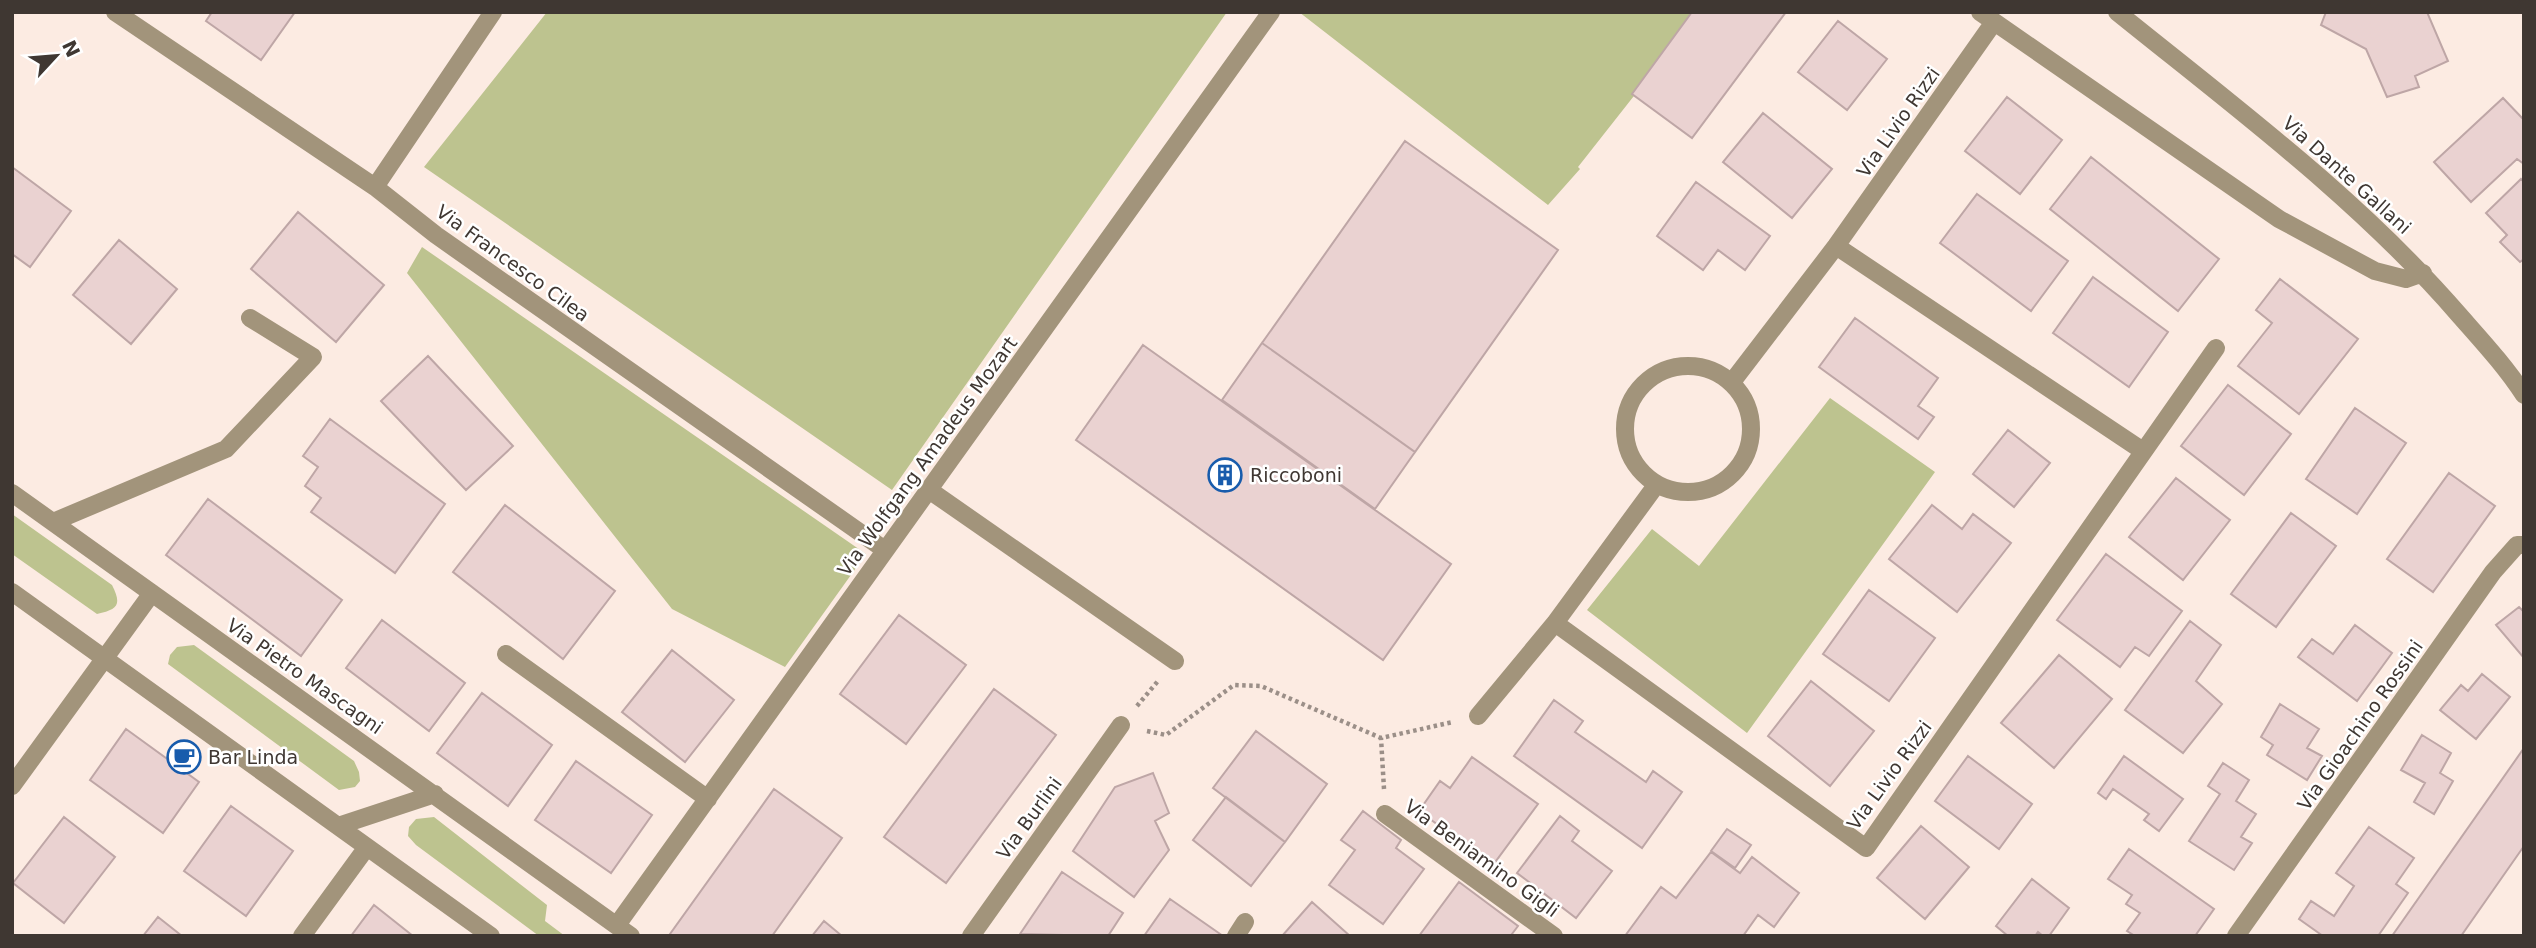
<svg xmlns="http://www.w3.org/2000/svg" width="2536" height="948" viewBox="0 0 2536 948" font-family="'DejaVu Sans',sans-serif">
	<style>
		.green { fill: #bdc38f }
		.building { fill: #ead2d1; stroke: #bea6a6; stroke-width: 2 }
		.lines { fill: none; stroke-linecap: round; stroke-linejoin: round }
		.path { stroke: #9b8f88; stroke-width: 4.5; stroke-dasharray: 3.5 3.5; stroke-linecap: butt }
		.minor { stroke: #a2947b; stroke-width: 18 }
		.labels { text-anchor: middle; stroke-width: 5; stroke-linejoin: round; paint-order: stroke }
		.street-label { font-size: 19px; fill: #3f3732; stroke: #fff }
		.poi-label { font-size: 19px; fill: #3f3732; stroke: #fff; text-anchor: start }
	</style>
	<rect width="100%" height="100%" fill="#fcebe2"/>
	<!-- green -->
	<path class="green" d="M 547,12 L 1227,12 L 892,490 L 424,167 Z
		M 1299,12 L 1700,12 L 1578,167 L 1580,169 L 1548,205 Z
		M 422,247 L 866,554 L 785,667 L 672,609 L 407,273 Z
		M 1830,398 L 1935,472 L 1747,733 L 1587,610 L 1652,529 L 1699,566 Z
		M 12,514 L 112,585 C 122,605 118,609 97,614 L 12,554 Z
		M 194,645 L 354,761 L 359,772 L 360,781 L 355,787 L 339,790 L 168,664 L 170,655 L 177,647 Z
		M 434,817 L 547,905 L 545,921 L 565,936 L 539,936 L 416,845 L 408,836 L 409,827 L 416,819 Z"/>
	<!-- building -->
	<path class="building" d="M 212,12 L 295,12 L 261,60 L 206,21 Z
		M 1692,12 L 1786,12 L 1692,138 L 1632,94 Z
		M 2326,12 L 2427,12 L 2448,61 L 2415,76 L 2419,87 L 2387,97 L 2366,49 L 2321,25 Z
		M 1838,21 L 1887,59 L 1847,110 L 1798,72 Z
		M 2007,97 L 2062,140 L 2020,194 L 1965,151 Z
		M 2503,98 L 2524,120 L 2524,164 L 2517,159 L 2471,202 L 2434,162 Z
		M 1763,113 L 1832,169 L 1792,218 L 1723,162 Z
		M 1405,141 L 1558,250 L 1415,452 L 1262,343 Z
		M 2091,157 L 2219,259 L 2178,311 L 2050,209 Z
		M 12,167 L 71,211 L 30,267 L 12,254 Z
		M 2521,179 L 2524,182 L 2524,259 L 2520,262 L 2500,242 L 2507,235 L 2486,213 Z
		M 1696,182 L 1770,236 L 1745,270 L 1718,250 L 1703,270 L 1657,236 Z
		M 1977,194 L 2068,261 L 2031,311 L 1940,243 Z
		M 298,212 L 384,285 L 336,342 L 251,269 Z
		M 119,240 L 177,289 L 131,344 L 73,295 Z
		M 2093,277 L 2168,332 L 2129,387 L 2053,333 Z
		M 2280,279 L 2358,339 L 2299,414 L 2238,366 L 2272,323 L 2256,310 Z
		M 1855,318 L 1938,378 L 1918,406 L 1934,417 L 1918,439 L 1819,367 Z
		M 1262,343 L 1415,452 L 1375,509 L 1222,400 Z
		M 1143,345 L 1451,564 L 1383,660 L 1076,440 Z
		M 428,356 L 513,446 L 466,490 L 381,401 Z
		M 2228,385 L 2291,434 L 2244,495 L 2181,446 Z
		M 2355,408 L 2406,443 L 2357,514 L 2306,479 Z
		M 330,419 L 445,504 L 395,573 L 311,512 L 321,498 L 305,486 L 318,467 L 303,456 Z
		M 2008,430 L 2050,463 L 2014,507 L 1973,474 Z
		M 2449,473 L 2495,506 L 2433,592 L 2387,559 Z
		M 2176,478 L 2230,520 L 2183,580 L 2129,537 Z
		M 208,499 L 342,600 L 301,656 L 166,555 Z
		M 505,505 L 615,591 L 563,659 L 453,572 Z
		M 1932,505 L 1962,529 L 1973,514 L 2011,543 L 1957,612 L 1889,559 Z
		M 2291,513 L 2336,546 L 2276,627 L 2231,594 Z
		M 2106,554 L 2182,611 L 2149,656 L 2135,647 L 2120,667 L 2057,620 Z
		M 1869,590 L 1935,638 L 1889,701 L 1823,654 Z
		M 2519,607 L 2524,612 L 2524,658 L 2496,625 Z
		M 899,615 L 966,665 L 906,744 L 840,694 Z
		M 382,620 L 465,683 L 429,731 L 346,668 Z
		M 2190,621 L 2221,645 L 2196,681 L 2222,704 L 2183,753 L 2125,710 Z
		M 2355,625 L 2392,653 L 2357,701 L 2298,657 L 2312,639 L 2333,654 Z
		M 672,650 L 734,700 L 685,762 L 622,712 Z
		M 2059,655 L 2112,699 L 2054,768 L 2001,723 Z
		M 2482,674 L 2510,697 L 2476,739 L 2440,710 L 2461,685 L 2468,691 Z
		M 1811,681 L 1874,731 L 1830,786 L 1768,736 Z
		M 994,689 L 1056,735 L 946,883 L 884,837 Z
		M 482,693 L 552,745 L 508,806 L 437,753 Z
		M 1554,700 L 1583,721 L 1575,732 L 1646,782 L 1653,771 L 1682,792 L 1642,848 L 1514,756 Z
		M 2280,704 L 2319,729 L 2307,748 L 2322,756 L 2307,780 L 2267,755 L 2273,745 L 2261,737 Z
		M 126,729 L 199,782 L 163,833 L 90,780 Z
		M 1256,731 L 1327,784 L 1285,842 L 1213,788 Z
		M 2422,735 L 2451,753 L 2440,773 L 2453,781 L 2434,814 L 2414,802 L 2425,783 L 2401,770 Z
		M 2524,748 L 2524,846 L 2461,936 L 2392,936 Z
		M 1968,756 L 2032,804 L 1999,849 L 1935,801 Z
		M 2124,756 L 2183,799 L 2159,831 L 2144,820 L 2149,814 L 2113,789 L 2106,799 L 2098,793 Z
		M 1472,757 L 1538,804 L 1493,865 L 1419,811 L 1440,781 L 1450,788 Z
		M 576,761 L 652,815 L 611,873 L 535,820 Z
		M 2223,763 L 2249,780 L 2236,801 L 2256,814 L 2241,837 L 2252,843 L 2234,870 L 2189,841 L 2220,794 L 2208,786 Z
		M 1153,773 L 1169,813 L 1155,821 L 1169,850 L 1134,897 L 1073,851 L 1115,787 Z
		M 774,789 L 842,838 L 772,936 L 673,936 L 670,934 Z
		M 1226,797 L 1285,842 L 1251,886 L 1193,840 Z
		M 231,806 L 293,851 L 246,916 L 184,871 Z
		M 1363,811 L 1401,840 L 1396,848 L 1424,869 L 1383,924 L 1329,885 L 1355,850 L 1341,840 Z
		M 1560,816 L 1579,831 L 1572,841 L 1612,871 L 1576,918 L 1517,873 Z
		M 64,817 L 115,857 L 64,923 L 13,883 Z
		M 1921,826 L 1969,867 L 1925,919 L 1877,878 Z
		M 2369,827 L 2414,858 L 2396,884 L 2408,893 L 2378,936 L 2323,936 L 2299,919 L 2311,901 L 2334,916 L 2354,886 L 2336,873 Z
		M 1727,829 L 1751,845 L 1735,868 L 1711,851 Z
		M 2129,849 L 2214,909 L 2195,936 L 2135,936 L 2127,931 L 2140,913 L 2126,904 L 2132,895 L 2108,879 Z
		M 1711,852 L 1740,873 L 1752,857 L 1799,893 L 1774,927 L 1758,915 L 1743,936 L 1625,936 L 1661,887 L 1676,898 Z
		M 1062,872 L 1123,913 L 1108,936 L 1020,934 Z
		M 2032,879 L 2069,908 L 2049,936 L 2043,936 L 2038,932 L 2035,936 L 2008,936 L 1996,926 Z
		M 1459,882 L 1518,926 L 1512,934 L 1515,936 L 1419,936 Z
		M 1170,899 L 1223,936 L 1144,936 Z
		M 1312,902 L 1350,936 L 1282,936 Z
		M 374,905 L 413,936 L 351,936 Z
		M 158,917 L 182,936 L 143,936 Z
		M 824,921 L 842,936 L 812,936 Z"/>
	<g class="lines">
		<!-- path -->
		<path class="path" d="M 1137,706 L 1158,681
			M 1147,731 L 1166,735 L 1234,685 L 1261,686 L 1381,738
			M 1384,789 L 1381,738 L 1453,722"/>
		<!-- minor -->
		<path class="minor" d="M 115,12 L 375,187 L 436,235 L 885,550
			M 1980,12 L 2279,219 L 2375,271 L 2406,279 L 2423,273
			M 2117,12 C 2236,108 2360,200 2460,316 C 2482,341 2506,367 2524,395
			M 375,187 L 493,12
			M 1836,246 L 2143,451
			M1625 429a63 63 0 1 1 126 0a63 63 0 1 1-126 0Z
			M 1732,382 L 1836,246 L 1994,22
			M 929,490 L 1175,661
			M 12,493 L 631,936
			M 53,522 L 226,449 L 313,357 L 250,318
			M 12,592 L 491,936
			M 1555,623 L 1866,848 L 2216,348
			M 506,654 L 708,799
			M 1478,716 L 1555,623 L 1657,484
			M 12,786 L 152,593
			M 1385,814 L 1554,936
			M 338,826 L 435,794
			M 617,925 L 1271,12
			M 302,936 L 367,847
			M 971,936 L 1121,725
			M 1236,936 L 1245,922
			M 2236,936 L 2493,572 L 2517,545 L 2524,545"/>
	</g>
	<!-- icons -->
	<defs>
		<symbol id="building-ring" viewBox="-11 -11 22 22"><circle r="9.5" fill="#fff" stroke="#185cac" stroke-width="1.5"/><path d="M-4-6H4V6H1V3H-1V6H-4ZM-2.5-4.3h1.7v1.8h-1.7ZM.8-4.3h1.7v1.8H.8ZM-2.5-1h1.7V.8h-1.7ZM.8-1h1.7V.8H.8Z" fill="#185cac"/></symbol>
		<symbol id="cafe-ring" viewBox="-11 -11 22 22"><circle r="9.5" fill="#fff" stroke="#185cac" stroke-width="1.5"/><path d="M-5.5-4.5H6V0H3Q3 3.5 0 3.5H-2.5Q-5.5 3.5-5.5 0ZM3-3.2v2h1.7v-2ZM-6 4.5H4V6H-6Z" fill="#185cac"/></symbol>
	</defs>
	<g fill-rule="evenodd">
		<use href="#building-ring" x="1206" y="456" width="38" height="38"/>
		<use href="#cafe-ring" x="165" y="738" width="38" height="38"/>
	</g>
	<g class="labels">
		<!-- street labels -->
		<g class="street-label">
			<text transform="translate(1898 122) rotate(-55)" y="7">Via Livio Rizzi</text>
			<text transform="translate(2347 175) rotate(42)" y="7">Via Dante Gallani</text>
			<text transform="translate(513 263) rotate(36)" y="7">Via Francesco Cilea</text>
			<text transform="translate(927 456) rotate(-54)" y="7">Via Wolfgang Amadeus Mozart</text>
			<text transform="translate(305 676) rotate(35)" y="7">Via Pietro Mascagni</text>
			<text transform="translate(2360 725) rotate(-55)" y="7">Via Gioachino Rossini</text>
			<text transform="translate(1889 775) rotate(-54)" y="7">Via Livio Rizzi</text>
			<text transform="translate(1029 818) rotate(-54)" y="7">Via Burlini</text>
			<text transform="translate(1482 858) rotate(36)" y="7">Via Beniamino Gigli</text>
		</g>
		<!-- poi labels -->
		<g class="poi-label">
			<text x="1250" y="482">Riccoboni</text>
			<text x="208" y="764">Bar Linda</text>
		</g>
	</g>
	<!-- border -->
	<rect width="2536" height="948" fill="none" stroke="#3f3732" stroke-width="28"/>
	<!-- north arrow -->
	<g transform="translate(56 56) rotate(64)" stroke="#ffffff" stroke-width="5" paint-order="stroke">
	<path d="M0-5L12 26L0 18L-12 26Z" fill="#3f3732"/>
	<text y="-10" font-size="19" font-weight="bold" text-anchor="middle" fill="#3f3732">N</text>
	</g>
</svg>
